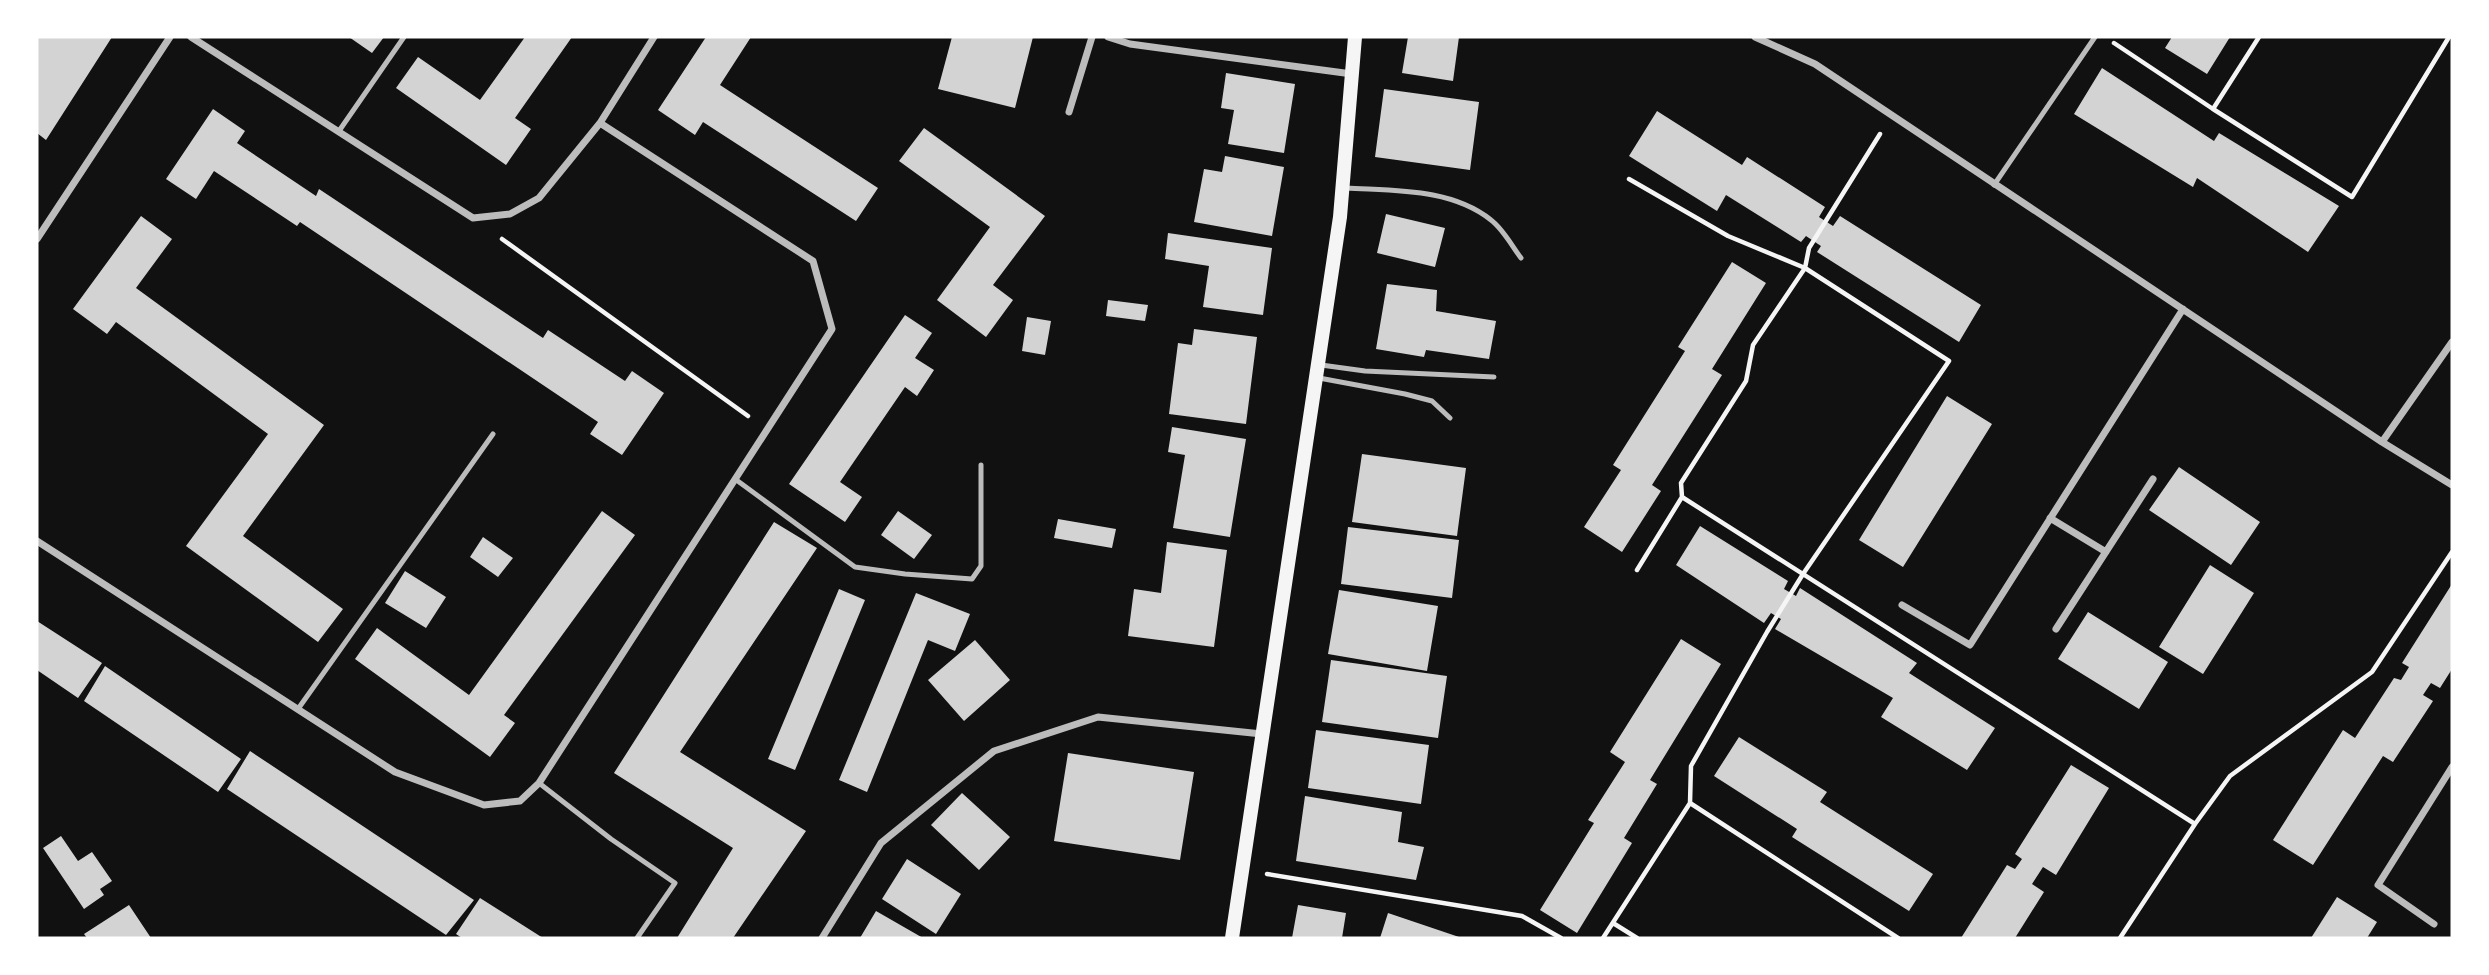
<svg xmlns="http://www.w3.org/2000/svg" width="2489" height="975" viewBox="0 0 2489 975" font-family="Barlow,sans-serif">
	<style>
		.building { fill: #d3d3d3 }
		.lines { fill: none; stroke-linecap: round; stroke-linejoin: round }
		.path { stroke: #f5f5f5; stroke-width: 4.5 }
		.service { stroke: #bcbcbc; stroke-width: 5 }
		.minor { stroke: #bcbcbc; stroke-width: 7 }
		.secondary { stroke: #f5f5f5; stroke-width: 14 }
	</style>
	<rect width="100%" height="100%" fill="#111"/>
	<!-- building -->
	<path class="building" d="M 37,37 L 112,37 L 46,140 L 37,133 Z
		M 349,37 L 384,37 L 372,53 Z
		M 525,37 L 572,37 L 515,118 L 531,129 L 506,165 L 396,88 L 418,57 L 480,100 Z
		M 706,37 L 751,37 L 720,85 L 878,188 L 856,221 L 703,122 L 695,135 L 658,110 Z
		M 952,37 L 1033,37 L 1015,108 L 938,89 Z
		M 1408,37 L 1459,37 L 1453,81 L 1402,73 Z
		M 2172,37 L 2230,37 L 2207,74 L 2165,48 Z
		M 2102,68 L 2214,141 L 2219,133 L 2339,206 L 2308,252 L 2197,178 L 2193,187 L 2074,114 Z
		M 1226,73 L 1295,84 L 1284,153 L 1228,144 L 1234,110 L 1221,108 Z
		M 1384,89 L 1479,102 L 1470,170 L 1375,157 Z
		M 213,109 L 245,131 L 237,143 L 316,196 L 319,189 L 543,338 L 548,330 L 625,381 L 632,371 L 664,393 L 622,455 L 590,434 L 598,422 L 300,222 L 297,226 L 214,171 L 196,199 L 166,179 Z
		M 1657,111 L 1742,165 L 1747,157 L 1825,207 L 1819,217 L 1833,226 L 1840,216 L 1981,305 L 1959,342 L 1817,252 L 1821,246 L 1806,236 L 1801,242 L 1726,195 L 1717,211 L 1629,156 Z
		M 924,128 L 1045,216 L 993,285 L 1013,300 L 986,337 L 937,300 L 990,227 L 899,161 Z
		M 1225,156 L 1284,167 L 1272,236 L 1194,222 L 1204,169 L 1222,172 Z
		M 1386,214 L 1445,228 L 1435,267 L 1377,253 Z
		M 141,216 L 172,239 L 136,288 L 324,425 L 243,536 L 343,609 L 318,642 L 186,546 L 268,434 L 116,322 L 107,334 L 73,309 Z
		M 1168,233 L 1272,248 L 1263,315 L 1203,307 L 1209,266 L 1165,259 Z
		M 1732,262 L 1766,283 L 1712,369 L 1722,375 L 1652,485 L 1661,491 L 1622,552 L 1584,527 L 1621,470 L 1613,465 L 1685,351 L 1678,347 Z
		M 1387,284 L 1437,290 L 1436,311 L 1496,321 L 1489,359 L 1426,350 L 1424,357 L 1376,349 Z
		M 1108,300 L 1148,305 L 1145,321 L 1106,316 Z
		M 905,315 L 932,333 L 915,358 L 934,370 L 917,396 L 905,387 L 840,482 L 862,497 L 845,522 L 789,484 Z
		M 1027,317 L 1051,321 L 1045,355 L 1022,351 Z
		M 1194,329 L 1257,337 L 1246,424 L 1169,414 L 1178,343 L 1192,345 Z
		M 1947,396 L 1992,424 L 1903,567 L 1859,540 Z
		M 1172,427 L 1246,439 L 1230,537 L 1173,528 L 1185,455 L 1168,452 Z
		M 1362,454 L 1466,468 L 1457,536 L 1352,522 Z
		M 2179,467 L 2260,522 L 2231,565 L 2149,510 Z
		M 602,511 L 635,535 L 504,715 L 515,723 L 490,757 L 355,659 L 377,628 L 469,695 Z
		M 898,511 L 932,535 L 914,559 L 881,535 Z
		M 1058,519 L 1116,529 L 1112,548 L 1054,538 Z
		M 774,522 L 817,548 L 680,752 L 806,831 L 733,938 L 677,938 L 733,848 L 614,773 Z
		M 1700,526 L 1788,581 L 1784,589 L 1796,596 L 1800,588 L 1917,663 L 1909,673 L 1995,728 L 1967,770 L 1881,717 L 1893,698 L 1775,629 L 1781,619 L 1771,613 L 1764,623 L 1676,565 Z
		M 1348,527 L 1459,540 L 1452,598 L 1341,584 Z
		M 483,537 L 513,558 L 498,577 L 470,557 Z
		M 1167,542 L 1227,550 L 1214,647 L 1128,636 L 1134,589 L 1161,593 Z
		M 2210,565 L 2254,593 L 2203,674 L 2159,647 Z
		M 405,571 L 446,597 L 426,628 L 385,603 Z
		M 2452,584 L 2452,669 L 2440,688 L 2431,683 L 2423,695 L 2433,701 L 2393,762 L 2383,756 L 2313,865 L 2273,840 L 2343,730 L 2355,738 L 2394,678 L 2401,680 L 2409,667 L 2402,663 Z
		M 839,589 L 865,600 L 795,770 L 768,759 Z
		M 1339,590 L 1438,606 L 1427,671 L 1328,654 Z
		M 916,593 L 970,614 L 955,651 L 928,640 L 867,792 L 839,780 Z
		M 2088,612 L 2168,662 L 2139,709 L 2058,659 Z
		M 37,621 L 102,663 L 78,698 L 37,670 Z
		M 1681,639 L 1721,664 L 1650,780 L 1657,784 L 1624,838 L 1632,843 L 1577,933 L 1540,910 L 1594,823 L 1588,820 L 1625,762 L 1610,752 Z
		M 975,640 L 1010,680 L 964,721 L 928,680 Z
		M 1331,660 L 1447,676 L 1438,738 L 1322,722 Z
		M 105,666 L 241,759 L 218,792 L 84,701 Z
		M 1316,730 L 1429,745 L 1421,804 L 1308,788 Z
		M 1739,737 L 1827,792 L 1820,802 L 1933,874 L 1909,911 L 1792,837 L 1797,829 L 1714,776 Z
		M 250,751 L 474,900 L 446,935 L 227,789 Z
		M 1068,753 L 1194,772 L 1180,860 L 1054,841 Z
		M 2071,765 L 2109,788 L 2056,875 L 2043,867 L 2032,884 L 2044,892 L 2015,938 L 1961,938 L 2007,865 L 2015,869 L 2022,859 L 2015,854 Z
		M 962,793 L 1010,837 L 979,870 L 931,825 Z
		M 1305,796 L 1402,812 L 1398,842 L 1424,847 L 1416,880 L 1296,861 Z
		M 61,836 L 78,861 L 92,852 L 112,881 L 100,889 L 104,895 L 84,909 L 43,848 Z
		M 907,859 L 961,894 L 936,934 L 882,899 Z
		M 2337,897 L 2377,922 L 2367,938 L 2311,938 Z
		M 480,898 L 543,938 L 462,938 L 456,934 Z
		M 129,905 L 151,938 L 87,938 L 84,934 Z
		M 1298,905 L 1346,913 L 1342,938 L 1292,938 Z
		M 876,911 L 923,938 L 860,938 Z
		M 1388,913 L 1462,938 L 1380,938 Z"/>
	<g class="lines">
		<!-- path -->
		<path class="path" d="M 2114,43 L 2213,109 L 2352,197 L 2449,37
			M 2213,109 L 2259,37
			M 1629,179 L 1728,236 L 1805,268 L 1949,361 L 1803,574 L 1767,632 L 1691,766 L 1690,803
			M 502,239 L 748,416
			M 1682,497 L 2195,824
			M 1682,497 L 1681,483 L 1746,381 L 1753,345 L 1805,268 L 1809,248 L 1880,134
			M 1637,570 L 1682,497
			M 1690,803 L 1898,938
			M 1267,874 L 1522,916 L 1561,938
			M 1613,923 L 1637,938
			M 1603,938 L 1690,803
			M 2120,938 L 2195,824 L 2230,776 L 2372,672 L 2452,552"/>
		<!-- service -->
		<path class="service" d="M 339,131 L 404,37
			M 1994,185 L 2095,37
			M 1346,188 C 1394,191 1451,188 1491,220 C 1503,229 1512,246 1521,258
			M 1321,365 L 1365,371 L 1494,377
			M 1319,378 L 1405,394 L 1432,401 L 1450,418
			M 735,479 L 855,567 L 905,574 L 972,579 L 981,566 L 981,465
			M 298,709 L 493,434
			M 539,783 L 611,839 L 675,883 L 637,938"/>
		<!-- minor -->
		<path class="minor" d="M 191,37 L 473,218 L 510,214 L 539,198 L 600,123
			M 1108,37 L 1130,44 L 1352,74
			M 1755,37 L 1815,64 L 2382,442 L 2452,485
			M 1069,112 L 1092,37
			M 37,239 L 170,37
			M 2382,442 L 2452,342
			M 2050,518 L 2106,552
			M 37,541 L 395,772 L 484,805 L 520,801 L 539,783 L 832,329 L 813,261 L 600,123 L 654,37
			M 1902,605 L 1970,645 L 2183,309
			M 2056,629 L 2153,479
			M 2434,924 L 2378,885 L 2452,767
			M 822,938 L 881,843 L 994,751 L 1098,717 L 1262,734"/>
		<!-- secondary -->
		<path class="secondary" d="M 1232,938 L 1340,217 L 1355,37"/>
	</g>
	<!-- border -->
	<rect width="2489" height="975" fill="none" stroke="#ffffff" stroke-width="77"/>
</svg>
